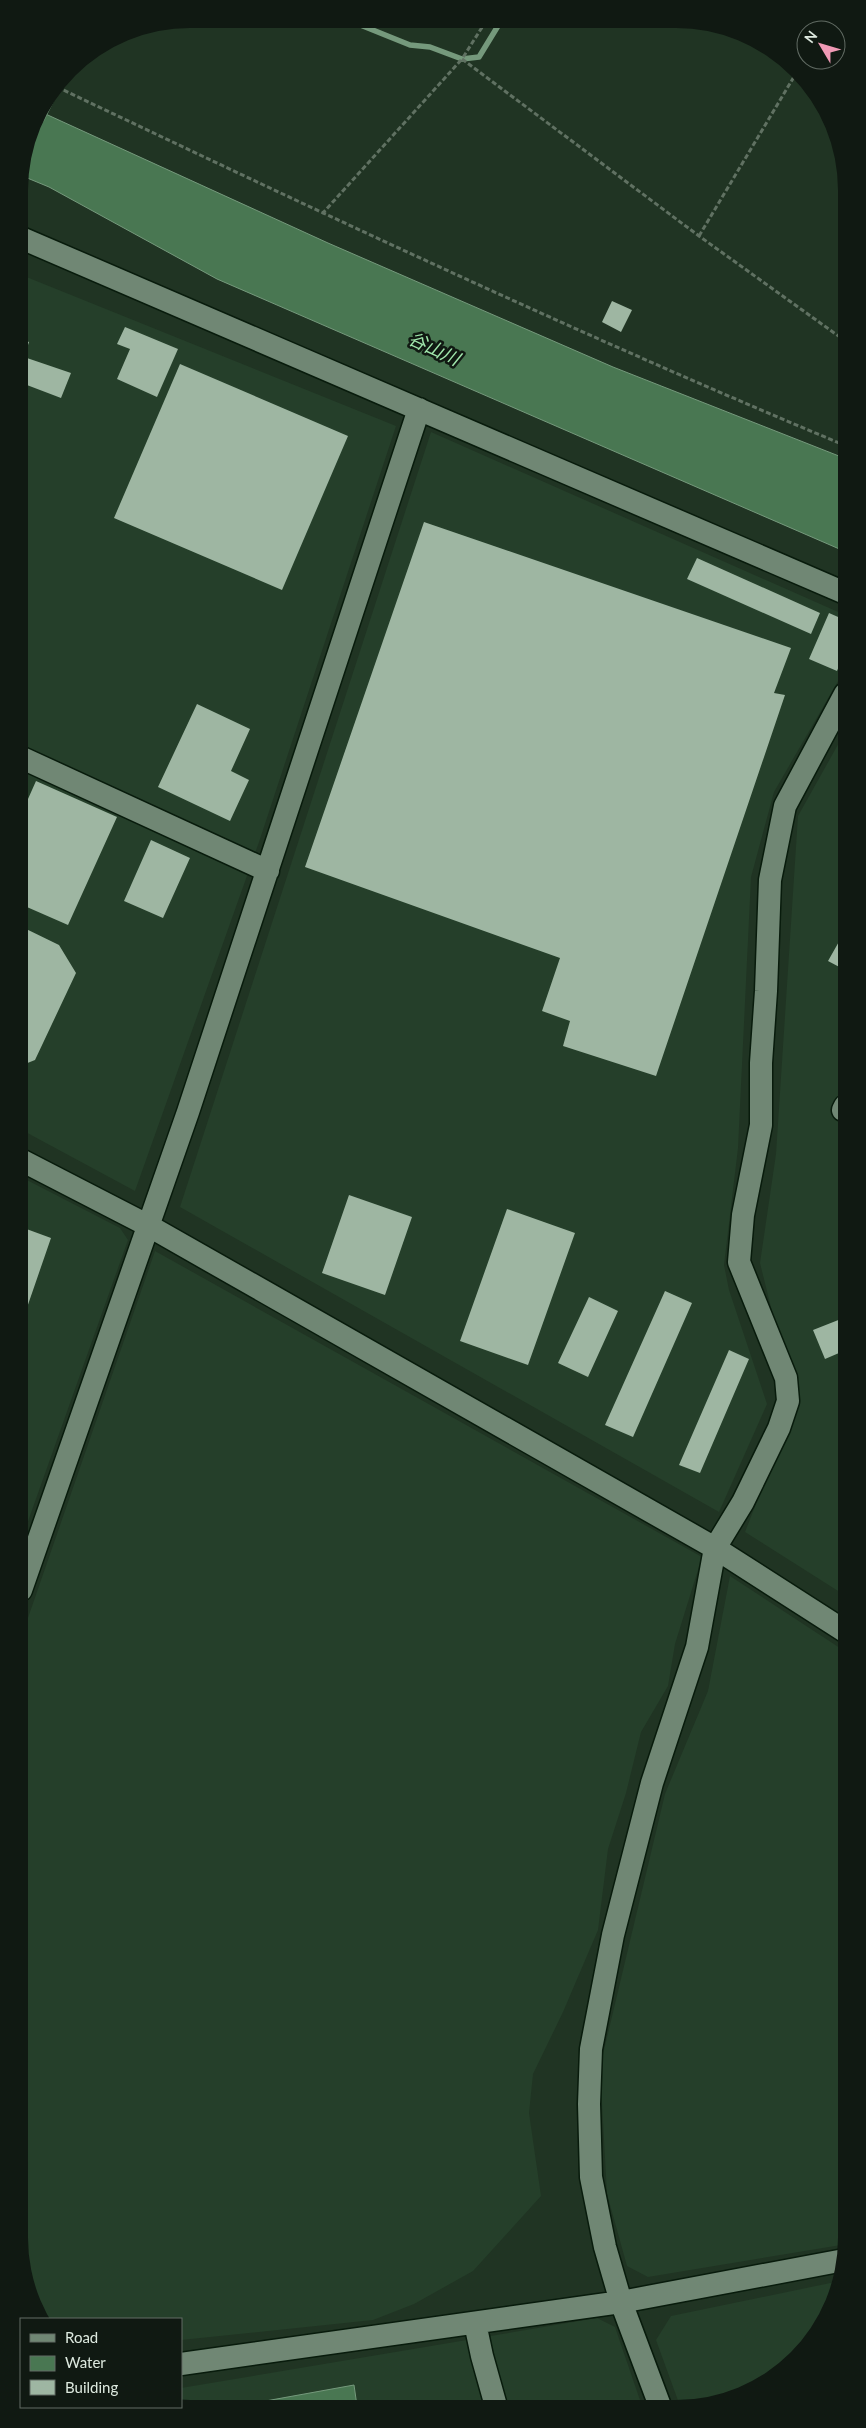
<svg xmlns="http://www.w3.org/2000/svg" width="866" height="2428" viewBox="0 0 866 2428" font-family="Lato,'Noto Sans JP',sans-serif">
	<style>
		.built { fill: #253f2a }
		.water { fill: #497752; stroke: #75997c }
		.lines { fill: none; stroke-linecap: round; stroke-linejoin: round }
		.stream { stroke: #75997c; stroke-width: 5.5 }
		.building { fill: #9eb6a2 }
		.minor-casing { stroke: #081b0c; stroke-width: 25 }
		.path { stroke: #607162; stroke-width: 3; stroke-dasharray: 5 2.5; stroke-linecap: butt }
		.minor { stroke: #708774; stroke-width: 22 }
		.labels { text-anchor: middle; stroke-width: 5; stroke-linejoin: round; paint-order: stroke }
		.water-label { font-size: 18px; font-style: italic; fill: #a0e7ac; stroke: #101912 }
	</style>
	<rect width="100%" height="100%" fill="#203423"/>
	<!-- built -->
	<path class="built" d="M 19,274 L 396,426 L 259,842 L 135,1191 L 20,1129 Z
		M 431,432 L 845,615 L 845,669 L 774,792 L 751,877 L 738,1148 L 724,1265 L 729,1290 L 767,1404 L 719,1512 L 180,1207 Z
		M 845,732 L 846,1596 L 745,1532 L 795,1404 L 760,1263 L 776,1154 L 798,816 Z
		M 21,1177 L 120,1228 L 128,1240 L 21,1541 Z
		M 155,1251 L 702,1557 L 675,1644 L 668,1686 L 641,1732 L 626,1793 L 608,1849 L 598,1930 L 563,2012 L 533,2074 L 529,2113 L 541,2196 L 473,2271 L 414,2304 L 373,2320 L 181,2340 L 181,2319 L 40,2319 L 22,2272 L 21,1638 Z
		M 730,1576 L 846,1652 L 847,2244 L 648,2277 L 627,2266 L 607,2194 L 600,2067 L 665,1794 L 708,1691 Z
		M 840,2281 L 834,2303 L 805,2351 L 762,2386 L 710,2406 L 680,2406 L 656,2340 L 671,2316 Z
		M 597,2318 L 615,2327 L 642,2406 L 181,2406 L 181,2388 Z"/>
	<!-- water -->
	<path class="water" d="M 39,111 L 328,243 L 613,367 L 844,458 L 844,551 L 217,279 L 49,187 L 20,175 Z
		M 354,2385 L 357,2406 L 238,2406 Z"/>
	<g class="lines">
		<!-- stream -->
		<path class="stream" d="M 348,20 L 410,45 L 430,47 L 462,59 L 479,57 L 501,21
			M 42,119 L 59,85"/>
	</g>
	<!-- building -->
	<path class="building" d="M 612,301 L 632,310 L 621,332 L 602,322 Z
		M 125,327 L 178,349 L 157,397 L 117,379 L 130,349 L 117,344 Z
		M 19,338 L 29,342 L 24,357 L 71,373 L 61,398 L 19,382 Z
		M 180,364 L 348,436 L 282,590 L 114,518 Z
		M 424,522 L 791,648 L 774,693 L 785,695 L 656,1076 L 563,1046 L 570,1021 L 542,1011 L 560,958 L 305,867 Z
		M 697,558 L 820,613 L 811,634 L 687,579 Z
		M 829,613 L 845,620 L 845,652 L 837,671 L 809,659 Z
		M 197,704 L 250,729 L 231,771 L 249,780 L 230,821 L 158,787 Z
		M 36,781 L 117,817 L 68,925 L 20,904 L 20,817 Z
		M 151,840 L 190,858 L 163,918 L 124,901 Z
		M 20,926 L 59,945 L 76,973 L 35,1060 L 20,1066 Z
		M 845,931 L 845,970 L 828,961 Z
		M 349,1195 L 412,1217 L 385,1295 L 322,1273 Z
		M 507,1209 L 575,1233 L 528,1365 L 460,1341 Z
		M 21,1227 L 51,1238 L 21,1325 Z
		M 665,1291 L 692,1303 L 633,1437 L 605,1425 Z
		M 589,1297 L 618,1311 L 588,1377 L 558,1363 Z
		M 846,1317 L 846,1350 L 825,1359 L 813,1330 Z
		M 729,1350 L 749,1359 L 700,1473 L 679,1465 Z"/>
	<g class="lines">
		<defs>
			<path id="minor" d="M 19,237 L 845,593
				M 20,757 L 268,871
				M 843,1110 L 845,1106
				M 21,1160 L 149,1226 L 715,1548 L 846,1632
				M 21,1590 L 188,1112 L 419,409
				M 475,2323 L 482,2356 L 496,2406
				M 181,2364 L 621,2302 L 844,2260
				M 660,2406 L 621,2302 L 605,2247 L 591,2177 L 589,2104 L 591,2049 L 613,1935 L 652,1783 L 697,1647 L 715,1548 L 743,1502 L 779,1428 L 788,1401 L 786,1378 L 739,1262 L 743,1215 L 761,1125 L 761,1063 L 766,991 L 770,880 L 785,806 L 845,694"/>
		</defs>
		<!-- minor casing -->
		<use href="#minor" class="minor-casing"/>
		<!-- path -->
		<path class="path" d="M 486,21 L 462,59 L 699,236 L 844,340
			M 57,87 C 317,211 578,334 844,445
			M 322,214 L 462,59
			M 699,236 L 798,70"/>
		<!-- minor -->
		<use href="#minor" class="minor"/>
	</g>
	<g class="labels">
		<!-- water labels -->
		<g class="water-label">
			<text transform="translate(434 349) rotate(25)" y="6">谷山川</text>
		</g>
	</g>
	<!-- crop -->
	<path d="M0 0H866V2428H0ZM190 28H676A162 162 0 0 1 838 190V2238A162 162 0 0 1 676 2400H190A162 162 0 0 1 28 2238V190A162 162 0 0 1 190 28Z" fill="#101912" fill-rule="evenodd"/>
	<!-- legend -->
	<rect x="20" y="2318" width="162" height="90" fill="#101912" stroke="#626c64"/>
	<rect x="30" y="2334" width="25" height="8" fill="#708774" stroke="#626c64"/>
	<text x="65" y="2343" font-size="15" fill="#dde9df">Road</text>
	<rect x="30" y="2356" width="25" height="15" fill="#497752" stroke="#626c64"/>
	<text x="65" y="2368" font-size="15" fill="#dde9df">Water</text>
	<rect x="30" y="2380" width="25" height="15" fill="#9eb6a2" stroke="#626c64"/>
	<text x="65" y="2393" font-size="15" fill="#dde9df">Building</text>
	<!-- north arrow -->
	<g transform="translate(821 45) rotate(308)"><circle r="24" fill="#101912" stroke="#626c64"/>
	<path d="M0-4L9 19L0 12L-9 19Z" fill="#f09ab5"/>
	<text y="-8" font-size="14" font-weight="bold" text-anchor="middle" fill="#dde9df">N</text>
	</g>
</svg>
